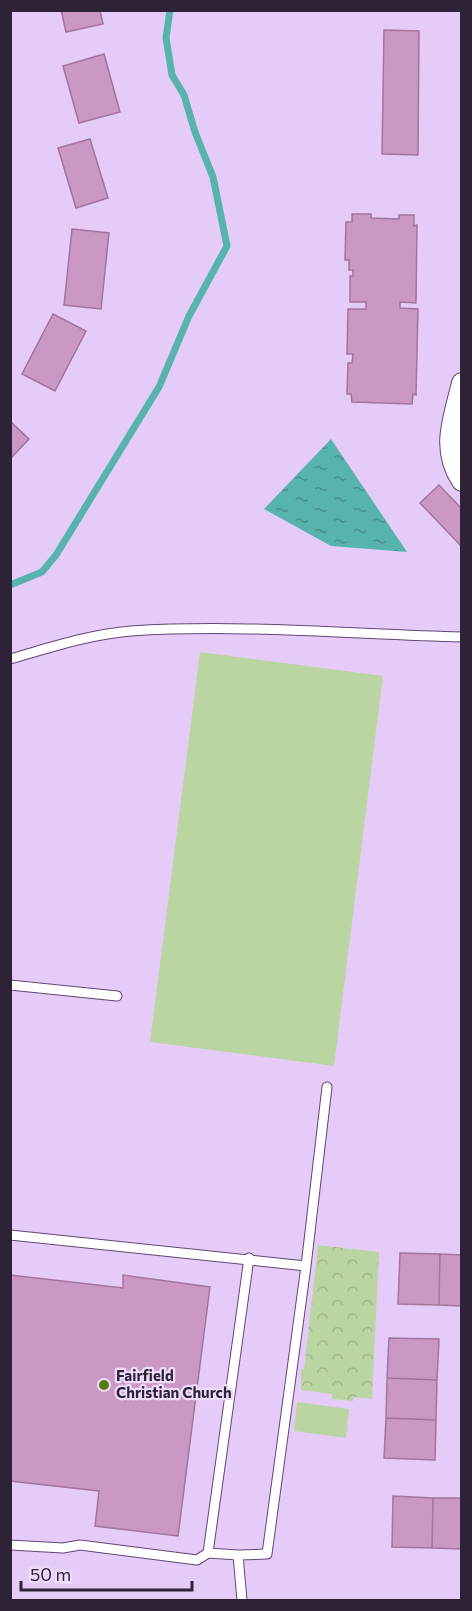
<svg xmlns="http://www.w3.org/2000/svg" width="472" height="1611" viewBox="0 0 472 1611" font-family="Commissioner,sans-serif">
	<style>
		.green { fill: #bad5a2 }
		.park { fill: url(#park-crowns) }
		.water { fill: url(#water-ripples) }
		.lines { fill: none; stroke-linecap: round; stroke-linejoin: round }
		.stream { stroke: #57b3ae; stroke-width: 7 }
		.building { fill: #cb97c5; stroke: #a3749d; stroke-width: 1.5 }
		.service-casing { stroke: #624675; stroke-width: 11 }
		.minor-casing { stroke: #624675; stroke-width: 22 }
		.service { stroke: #fff; stroke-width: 9 }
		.minor { stroke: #fff; stroke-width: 20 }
		.poi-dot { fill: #517f09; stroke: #efdcfd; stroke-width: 2 }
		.labels { text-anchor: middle; stroke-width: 4.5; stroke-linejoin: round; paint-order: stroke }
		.poi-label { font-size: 15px; font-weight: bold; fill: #2e2237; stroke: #efdcfd; text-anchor: start }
	</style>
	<defs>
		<pattern id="park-crowns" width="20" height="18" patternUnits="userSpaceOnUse" patternTransform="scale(1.5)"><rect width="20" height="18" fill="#bad5a2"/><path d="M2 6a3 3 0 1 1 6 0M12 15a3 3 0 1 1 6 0" fill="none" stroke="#a0b78c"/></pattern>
		<pattern id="water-ripples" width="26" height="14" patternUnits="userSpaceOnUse" patternTransform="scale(1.5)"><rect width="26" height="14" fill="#57b3ae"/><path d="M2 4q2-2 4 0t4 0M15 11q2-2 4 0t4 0" fill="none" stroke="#48918e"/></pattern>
	</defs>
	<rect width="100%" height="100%" fill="#e5ccf8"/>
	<!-- green -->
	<path class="green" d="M 200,652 L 383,676 L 334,1066 L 150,1042 Z
		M 297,1402 L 349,1409 L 346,1438 L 294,1431 Z"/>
	<!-- park -->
	<path class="park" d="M 318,1245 L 379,1252 L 372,1399 L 354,1397 L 353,1401 L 332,1399 L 332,1394 L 301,1390 L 301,1369 L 304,1369 Z"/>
	<!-- water -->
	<path class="water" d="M 331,439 L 407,552 L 331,546 L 264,509 Z"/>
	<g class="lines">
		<!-- stream -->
		<path class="stream" d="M 10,585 L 42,572 L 56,555 L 159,387 L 189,316 L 227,246 L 213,177 L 195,132 L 184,95 L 172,75 L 166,38 L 170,10"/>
	</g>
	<!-- building -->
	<path class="building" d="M 61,10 L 100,10 L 103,24 L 66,32 Z
		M 384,30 L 419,31 L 418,155 L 382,154 Z
		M 104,54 L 120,112 L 79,123 L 63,66 Z
		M 90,139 L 108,198 L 76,208 L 58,148 Z
		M 352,214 L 371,214 L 371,218 L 399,219 L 399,215 L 414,215 L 414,226 L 417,225 L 416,303 L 400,302 L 400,308 L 418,309 L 416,395 L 413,394 L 412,404 L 352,402 L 351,394 L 347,394 L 348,363 L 352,363 L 353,354 L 347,354 L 348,309 L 366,309 L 366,302 L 350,302 L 350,276 L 353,276 L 353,270 L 349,270 L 349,260 L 345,260 L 346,222 L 352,222 Z
		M 72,229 L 109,233 L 101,309 L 64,305 Z
		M 53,314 L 86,331 L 55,391 L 22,374 Z
		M 10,421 L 29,439 L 10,459 Z
		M 439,485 L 462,509 L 462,547 L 420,503 Z
		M 400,1253 L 440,1254 L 439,1305 L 398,1304 Z
		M 440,1254 L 462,1255 L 462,1306 L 439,1305 Z
		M 10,1275 L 123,1288 L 123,1275 L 210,1287 L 178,1536 L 95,1526 L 99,1491 L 10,1481 Z
		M 389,1338 L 439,1339 L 437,1380 L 387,1378 Z
		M 387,1378 L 437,1380 L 436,1420 L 386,1418 Z
		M 386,1418 L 436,1420 L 435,1460 L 384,1458 Z
		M 393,1496 L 433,1498 L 432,1548 L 392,1547 Z
		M 433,1498 L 462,1498 L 462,1549 L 432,1548 Z"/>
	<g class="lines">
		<defs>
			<path id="service" d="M 10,659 C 49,648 91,634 131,631 C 240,624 352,634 462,637
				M 10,985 L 117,996
				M 10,1235 L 306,1266
				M 10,1545 L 63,1548 L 80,1545 L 197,1560 L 208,1553 L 238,1555
				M 208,1553 L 249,1258
				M 242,1600 L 238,1555 L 267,1554 L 306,1266 L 327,1087"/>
			<path id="minor" d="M 462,383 C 454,418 440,448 462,481"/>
		</defs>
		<!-- service casing -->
		<use href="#service" class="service-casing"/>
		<!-- minor casing -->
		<use href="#minor" class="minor-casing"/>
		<!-- service -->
		<use href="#service" class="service"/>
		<!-- minor -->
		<use href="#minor" class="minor"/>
	</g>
	<!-- markers -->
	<circle class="poi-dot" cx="104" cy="1385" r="6"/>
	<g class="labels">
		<!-- poi labels -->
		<g class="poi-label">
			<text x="116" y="1381">Fairfield<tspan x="116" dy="17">Christian Church</tspan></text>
		</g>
	</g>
	<!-- border -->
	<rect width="472" height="1611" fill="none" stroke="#2e2237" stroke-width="24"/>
	<!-- scale -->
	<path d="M21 1581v9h171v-9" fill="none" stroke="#2e2237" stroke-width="3"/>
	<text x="30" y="1581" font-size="18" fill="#2e2237" stroke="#efdcfd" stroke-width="4.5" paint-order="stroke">50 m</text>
</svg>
